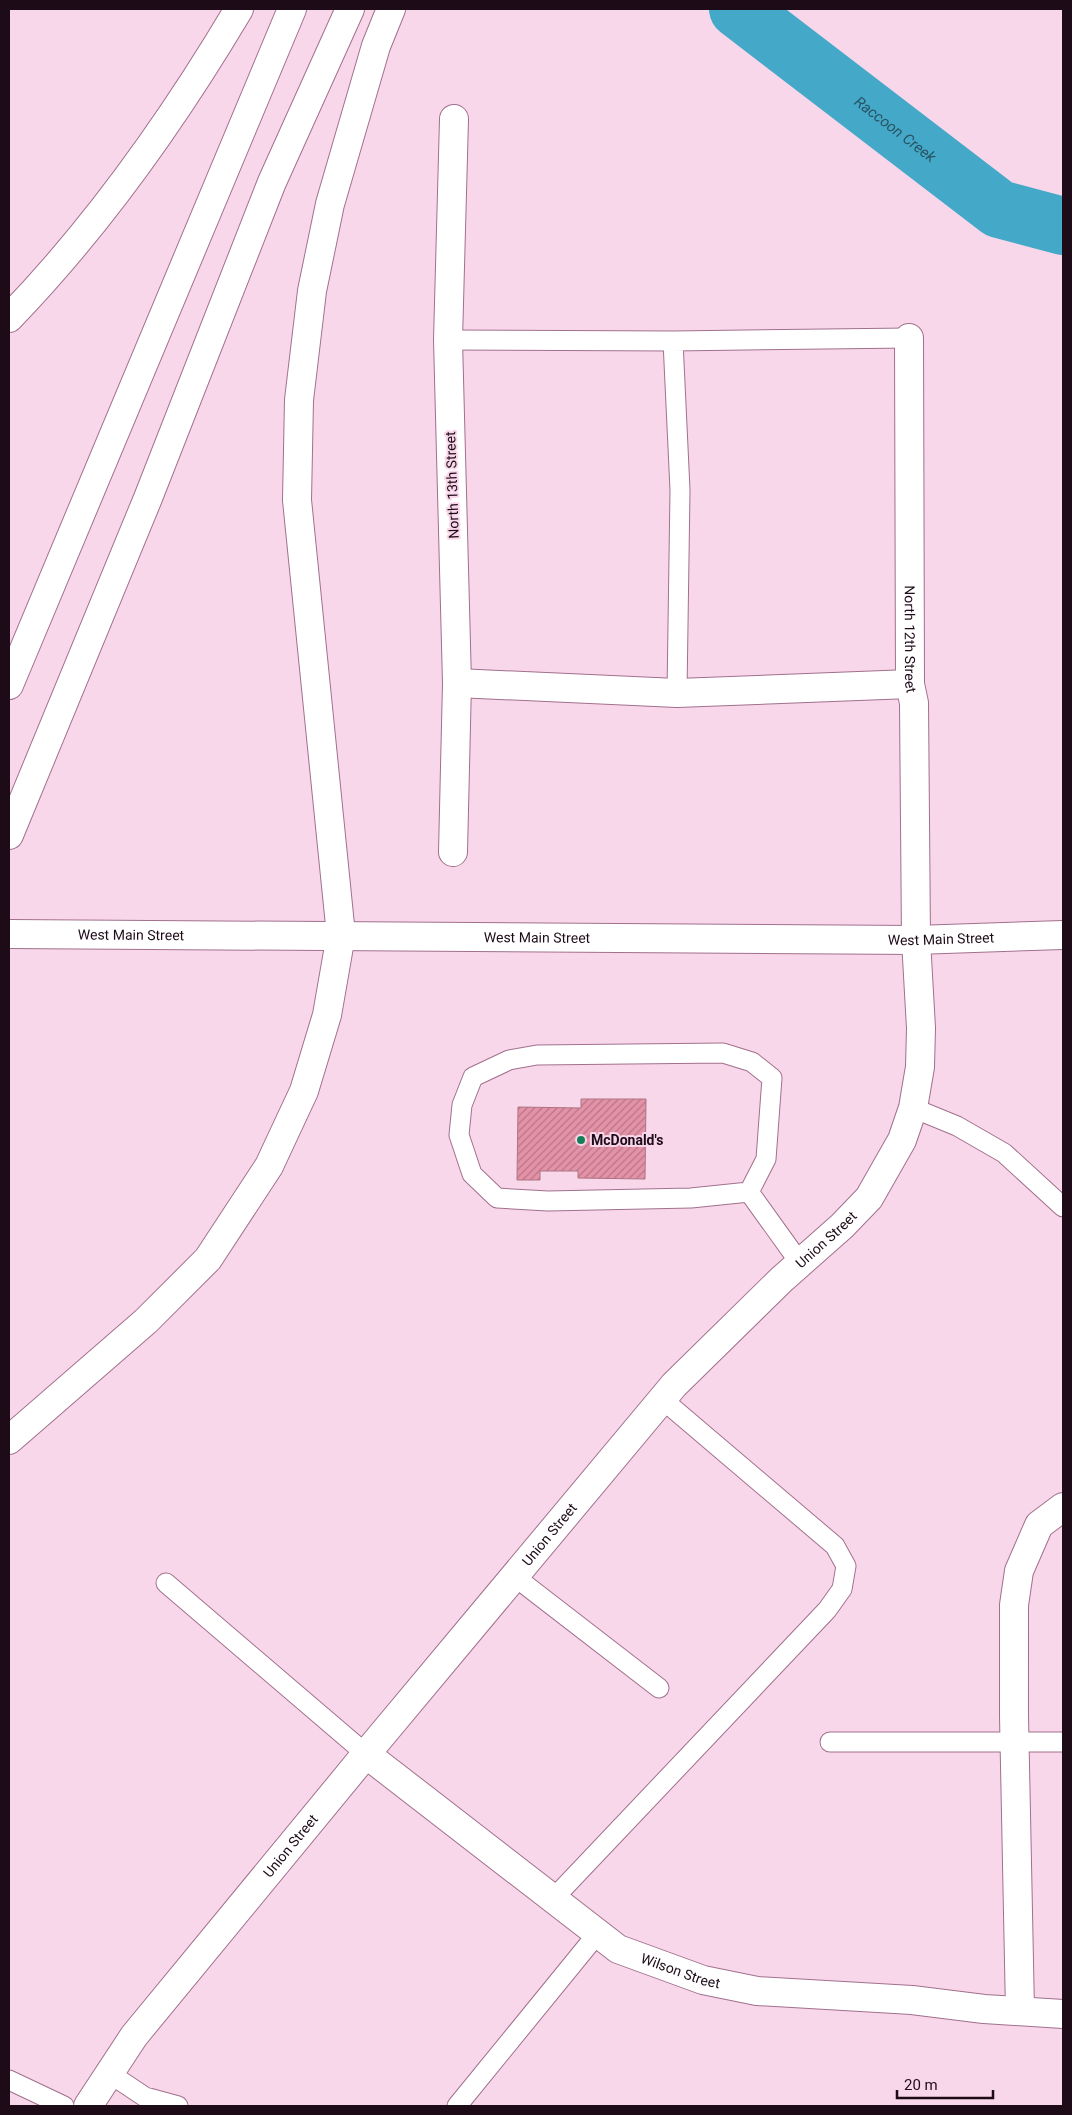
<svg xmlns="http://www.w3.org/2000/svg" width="1072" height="2115" viewBox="0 0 1072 2115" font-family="Roboto,sans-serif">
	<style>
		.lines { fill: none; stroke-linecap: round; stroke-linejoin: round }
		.river { stroke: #44a8c9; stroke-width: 58 }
		.building { fill: url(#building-hatch); stroke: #ac7482 }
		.lane-casing { stroke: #a1708d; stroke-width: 21 }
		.street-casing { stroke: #a1708d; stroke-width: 30 }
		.secondary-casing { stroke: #a1708d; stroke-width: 30 }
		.highway-casing { stroke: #a1708d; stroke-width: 30 }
		.lane { stroke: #fff; stroke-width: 19 }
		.street { stroke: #fff; stroke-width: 28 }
		.secondary { stroke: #fff; stroke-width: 28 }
		.highway { stroke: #fff; stroke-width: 28 }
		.poi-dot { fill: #167f5a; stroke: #f9d7ea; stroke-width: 2 }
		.labels { text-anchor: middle; stroke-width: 4; stroke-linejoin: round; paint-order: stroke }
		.street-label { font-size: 14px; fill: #1d0b17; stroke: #f9d7ea }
		.poi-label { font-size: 14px; font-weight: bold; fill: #1d0b17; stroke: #f9d7ea; text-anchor: start }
		.water-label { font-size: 15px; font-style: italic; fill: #295362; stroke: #f9d7ea }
	</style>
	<defs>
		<pattern id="building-hatch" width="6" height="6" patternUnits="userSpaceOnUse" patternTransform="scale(1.25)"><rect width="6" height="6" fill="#e492a7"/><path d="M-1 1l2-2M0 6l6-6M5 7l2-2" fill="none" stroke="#b87587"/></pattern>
	</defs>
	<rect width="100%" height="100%" fill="#f9d7ea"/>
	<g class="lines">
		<!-- river -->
		<path class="river" id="s1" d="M 738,9 L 999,209 L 1063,226"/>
	</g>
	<!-- building -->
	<path class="building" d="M 581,1099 L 646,1099 L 645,1179 L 578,1178 L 578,1171 L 540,1171 L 540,1180 L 517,1180 L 518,1107 L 581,1108 Z"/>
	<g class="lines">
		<defs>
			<path id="lane" d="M 448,340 L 673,341 L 909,338
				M 673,341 L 680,490 L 677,693
				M 723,1053 L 752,1062 L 772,1078 L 766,1159 L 749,1192 L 691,1198 L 548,1201 L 497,1198 L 472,1174 L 459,1135 L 462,1105 L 473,1077 L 509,1060 L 537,1055 Z
				M 913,1108 L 957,1126 L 1004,1153 L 1063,1207
				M 749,1192 L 800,1263
				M 514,1576 L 659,1688
				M 166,1583 L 366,1754
				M 830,1742 L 1063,1742
				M 553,1899 L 827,1610 L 842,1589 L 846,1566 L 835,1546 L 662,1399
				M 109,2073 L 145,2097 L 178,2106
				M 9,2080 L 64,2106
				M 457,2106 L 598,1933"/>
			<g id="street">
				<path id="s2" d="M 909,338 L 910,684 L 914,703 L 916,940"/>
				<path d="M 457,683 L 677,693 L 910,684"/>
				<path d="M 453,852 L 457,683 L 448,340 L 454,119"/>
				<path id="s3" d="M 366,1754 L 618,1949 L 703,1980 L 757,1991 L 912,2000 L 984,2009 L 1063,2014"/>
				<path d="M 1020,2011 L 1014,1716 L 1014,1605 L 1019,1571 L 1039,1525 L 1063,1507"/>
			</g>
			<g id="secondary">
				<path id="s4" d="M 9,934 L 916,940 L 1063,935"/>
				<path id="s5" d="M 88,2106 L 134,2036 L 366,1754 L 674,1385 L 781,1280 L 842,1226 L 869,1198 L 902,1140 L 913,1108 L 920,1067 L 921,1028 L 916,940"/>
			</g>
			<path id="highway" d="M 9,318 C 99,225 173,120 239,9
				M 9,685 L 292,9
				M 9,835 L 148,498 L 272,182 L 350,9
				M 9,1440 L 146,1321 L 208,1259 L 269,1166 L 304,1091 L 327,1015 L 341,935 L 297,500 L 299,400 L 312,291 L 330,204 L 376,46 L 391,9"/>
		</defs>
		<!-- lane casing -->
		<use href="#lane" class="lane-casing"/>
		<!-- street casing -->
		<use href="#street" class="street-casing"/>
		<!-- secondary casing -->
		<use href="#secondary" class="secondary-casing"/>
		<!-- highway casing -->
		<use href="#highway" class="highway-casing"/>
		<!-- lane -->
		<use href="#lane" class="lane"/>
		<!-- street -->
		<use href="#street" class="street"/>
		<!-- secondary -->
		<use href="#secondary" class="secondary"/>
		<!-- highway -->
		<use href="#highway" class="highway"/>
	</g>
	<!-- markers -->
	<circle class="poi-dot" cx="581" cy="1140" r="5"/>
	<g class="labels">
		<!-- street labels -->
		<g class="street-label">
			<text transform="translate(452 485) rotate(-92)" y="5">North 13th Street</text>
			<text dy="5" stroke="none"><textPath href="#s2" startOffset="301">North 12th Street</textPath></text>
			<text dy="5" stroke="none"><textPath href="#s4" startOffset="122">West Main Street</textPath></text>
			<text dy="5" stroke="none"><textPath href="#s4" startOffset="528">West Main Street</textPath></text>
			<text dy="5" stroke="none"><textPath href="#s4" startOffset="932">West Main Street</textPath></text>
			<text dy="5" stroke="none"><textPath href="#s5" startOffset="1140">Union Street</textPath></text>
			<text dy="5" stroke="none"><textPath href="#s5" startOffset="735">Union Street</textPath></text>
			<text dy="5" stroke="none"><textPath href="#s5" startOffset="330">Union Street</textPath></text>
			<text dy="5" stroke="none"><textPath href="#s3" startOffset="385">Wilson Street</textPath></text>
		</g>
		<!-- poi labels -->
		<g class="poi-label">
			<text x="591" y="1145">McDonald's</text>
		</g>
		<!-- water labels -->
		<g class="water-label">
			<text dy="5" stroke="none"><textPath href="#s1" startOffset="198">Raccoon Creek</textPath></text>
		</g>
	</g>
	<!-- border -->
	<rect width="1072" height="2115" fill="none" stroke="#1d0b17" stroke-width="20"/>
	<!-- scale -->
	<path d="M897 2090v8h96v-8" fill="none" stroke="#1d0b17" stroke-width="2.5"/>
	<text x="904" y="2090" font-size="15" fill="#1d0b17" stroke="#f9d7ea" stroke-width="4" paint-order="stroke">20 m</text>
</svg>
